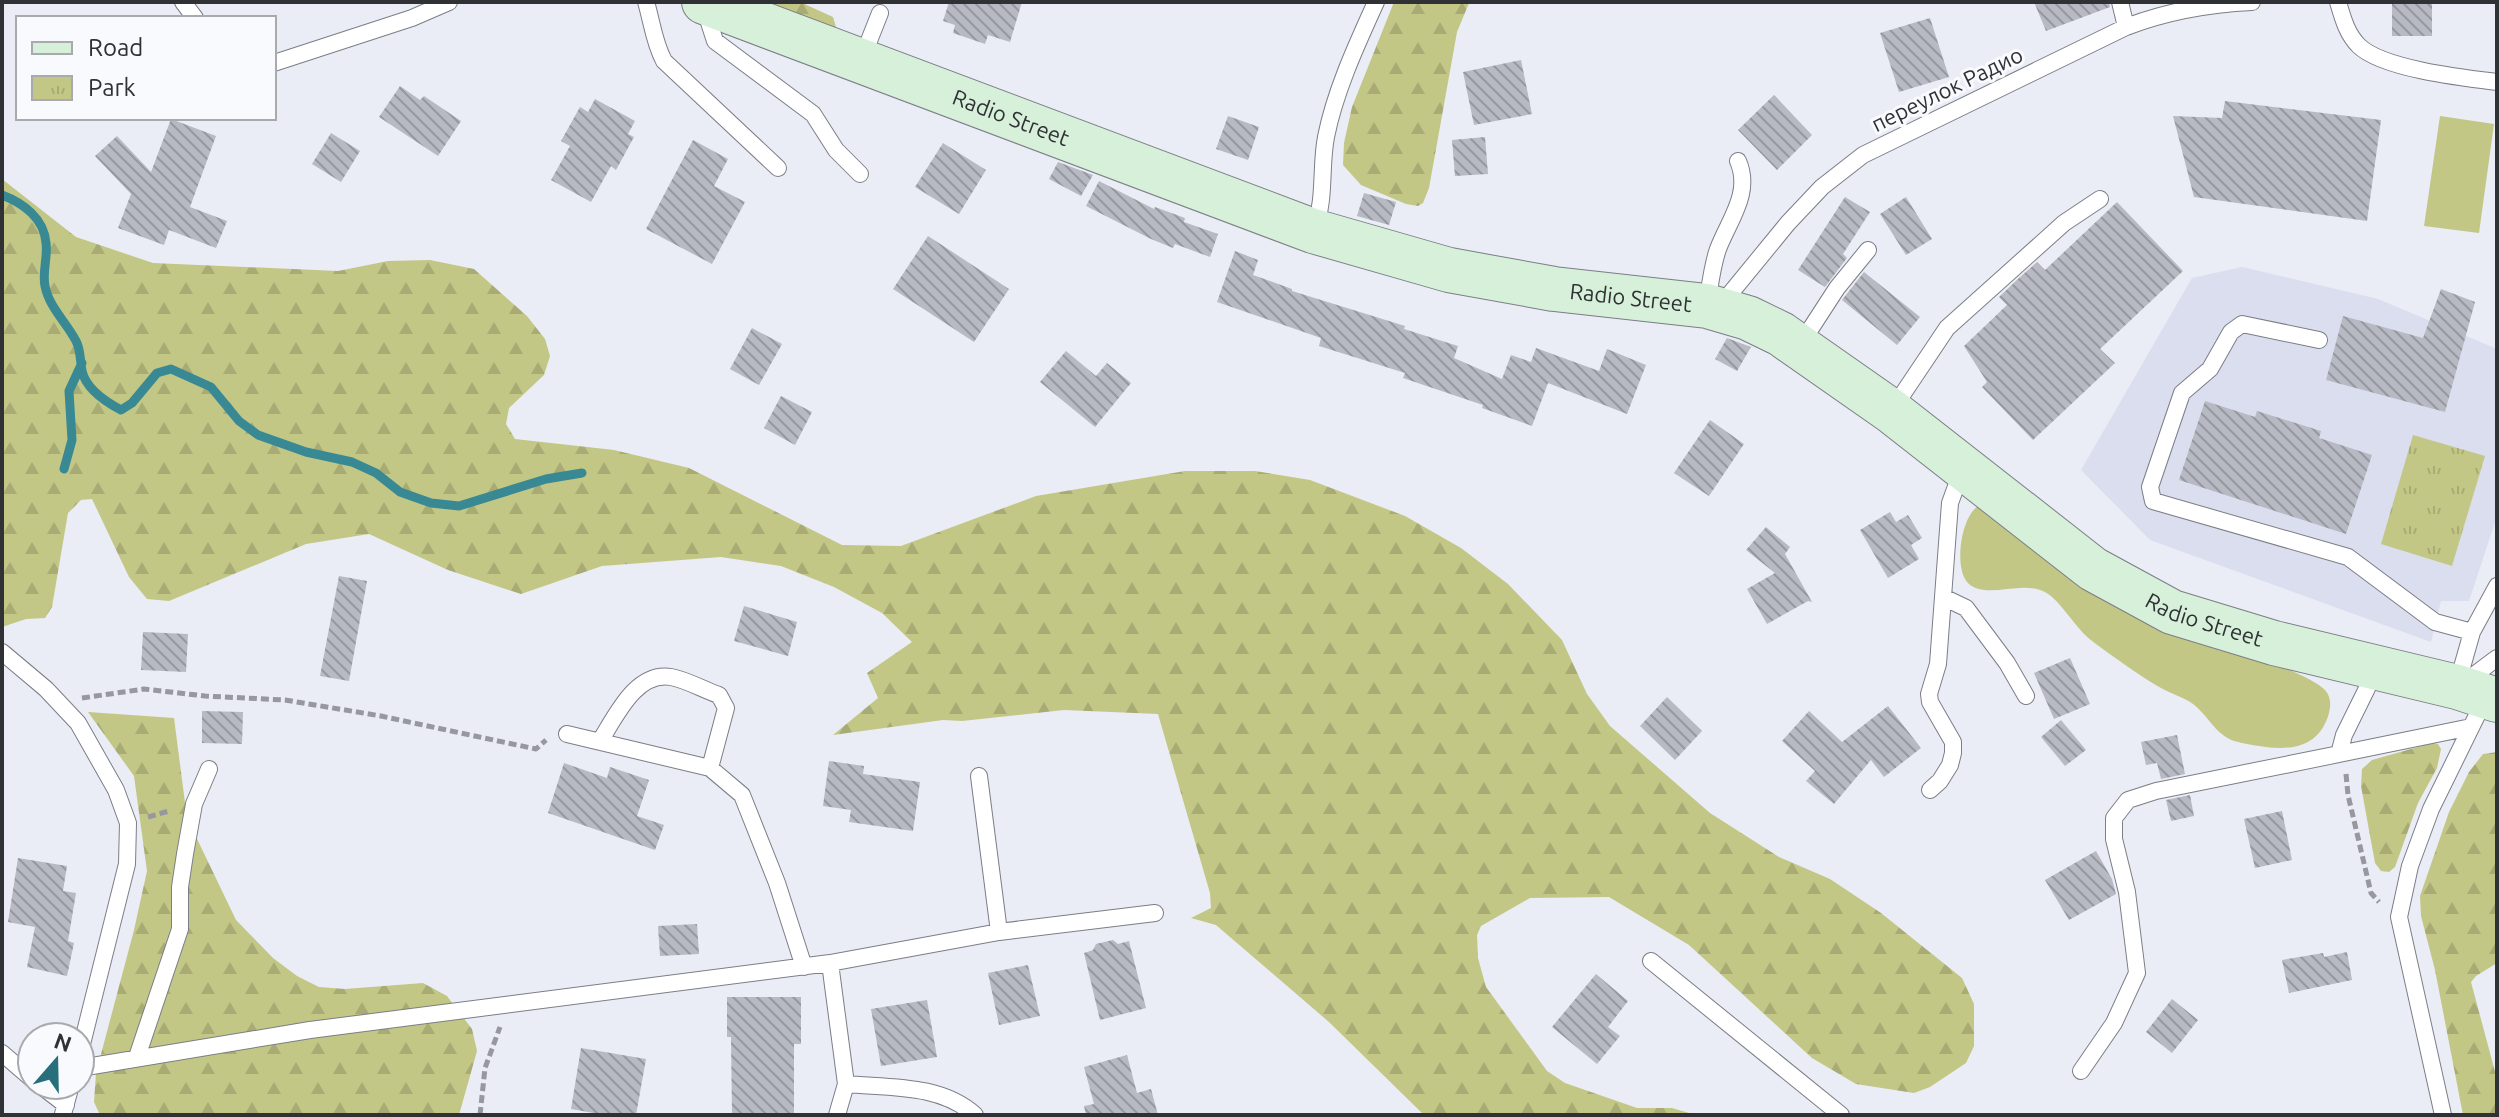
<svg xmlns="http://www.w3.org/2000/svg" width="2499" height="1117" viewBox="0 0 2499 1117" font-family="Ubuntu,sans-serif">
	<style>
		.built { fill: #dadeee }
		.grass { fill: #c3c785 }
		.forest { fill: url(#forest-firs) }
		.park { fill: url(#park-tufts) }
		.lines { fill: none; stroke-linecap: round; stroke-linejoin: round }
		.stream { stroke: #398994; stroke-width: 9 }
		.building { fill: url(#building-back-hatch) }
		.lane-casing { stroke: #7b7e86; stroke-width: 18 }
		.secondary-casing { stroke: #7b7e86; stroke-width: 46 }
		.path { stroke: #96979f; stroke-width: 5; stroke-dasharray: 8 4; stroke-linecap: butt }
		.lane { stroke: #fff; stroke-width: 16 }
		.secondary { stroke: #d6f0d9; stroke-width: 44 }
		.labels { text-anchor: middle; stroke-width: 6; stroke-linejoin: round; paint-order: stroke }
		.street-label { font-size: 22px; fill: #303135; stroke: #f9fafe }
	</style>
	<defs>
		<pattern id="forest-firs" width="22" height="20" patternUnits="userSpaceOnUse" patternTransform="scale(2)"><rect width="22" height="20" fill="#c3c785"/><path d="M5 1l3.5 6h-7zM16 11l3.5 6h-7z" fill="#a8ab73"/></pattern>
		<pattern id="park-tufts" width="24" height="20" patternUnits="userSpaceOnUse" patternTransform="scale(2)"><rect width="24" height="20" fill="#c3c785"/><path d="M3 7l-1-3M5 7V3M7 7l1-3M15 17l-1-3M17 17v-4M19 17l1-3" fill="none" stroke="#a8ab73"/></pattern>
		<pattern id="building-back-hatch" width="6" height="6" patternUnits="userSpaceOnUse" patternTransform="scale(2)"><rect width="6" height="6" fill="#b7bac3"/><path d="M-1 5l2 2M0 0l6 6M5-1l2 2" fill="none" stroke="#95989f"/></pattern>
	</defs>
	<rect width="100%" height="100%" fill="#eaecf6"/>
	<!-- built -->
	<path class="built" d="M 2242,267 L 2378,299 L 2497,349 L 2497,516 L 2469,601 L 2441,601 L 2431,642 L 2150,540 L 2081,470 L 2192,278 Z"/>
	<!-- grass -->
	<path class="grass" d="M 2440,116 L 2494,124 L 2479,233 L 2424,226 Z
		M 1977,507 L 1985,509 C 2026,535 2067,561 2107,587 C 2133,604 2157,623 2185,633 C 2216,644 2305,670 2325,690 C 2331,697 2331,704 2329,713 C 2317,757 2274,750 2238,742 C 2216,737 2210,717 2193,704 C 2184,697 2171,694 2161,688 C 2138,675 2117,659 2096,644 C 2078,632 2067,610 2051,596 C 2028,576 1989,601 1969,584 C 1953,570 1961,518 1977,507 Z"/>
	<!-- forest -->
	<path class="forest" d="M 733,2 L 800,2 L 833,17 L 836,27 L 834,30 Z
		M 1394,2 L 1469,3 L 1457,32 L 1429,188 L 1423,203 L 1418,206 L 1406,204 L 1361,185 L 1343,165 L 1344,143 L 1352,107 Z
		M 2,179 L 76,237 L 153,263 L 338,271 L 388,261 L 430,260 L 474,269 L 527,316 L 545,339 L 550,356 L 544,375 L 509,408 L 506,424 L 515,439 L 614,450 L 689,468 L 842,545 L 901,546 L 1036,496 L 1185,471 L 1255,471 L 1310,480 L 1405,516 L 1461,548 L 1508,584 L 1562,640 L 1587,694 L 1610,726 L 1710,813 L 1779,857 L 1830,879 L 1881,913 L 1962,978 L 1974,1004 L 1974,1046 L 1966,1063 L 1930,1087 L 1914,1093 L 1856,1084 L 1812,1058 L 1689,945 L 1609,897 L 1530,898 L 1481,926 L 1477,935 L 1478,958 L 1486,987 L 1547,1071 L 1565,1083 L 1637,1108 L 1672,1108 L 1696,1115 L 1424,1115 L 1329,1022 L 1216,925 L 1191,918 L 1211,908 L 1210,893 L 1158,714 L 1064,710 L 962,721 L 943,720 L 833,735 L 878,698 L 867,673 L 912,642 L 882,613 L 834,587 L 781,566 L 721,557 L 602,566 L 521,594 L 448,570 L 369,534 L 306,544 L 169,601 L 147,599 L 129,577 L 92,499 L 81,500 L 68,513 L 52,607 L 45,618 L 26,619 L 2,627 Z
		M 88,712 L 174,718 L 187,818 L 236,920 L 273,958 L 297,976 L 319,987 L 345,989 L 423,983 L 447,996 L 472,1029 L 477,1051 L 459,1115 L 100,1115 L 94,1102 L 96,1073 L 134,930 L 147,871 L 134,776 Z
		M 2432,743 L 2438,744 L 2441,749 L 2437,768 L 2418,803 L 2395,867 L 2389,872 L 2381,871 L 2375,863 L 2361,786 L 2362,769 L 2372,760 Z
		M 2497,752 L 2497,963 L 2476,976 L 2471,982 L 2497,1079 L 2497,1115 L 2463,1115 L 2435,970 L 2421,916 L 2420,896 L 2449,812 L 2469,772 L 2483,754 Z"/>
	<!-- park -->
	<path class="park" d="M 2413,435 L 2485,456 L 2452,566 L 2381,544 Z"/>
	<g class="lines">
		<!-- stream -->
		<path class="stream" d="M 2,195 C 23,203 44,218 46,243 C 48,257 42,272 45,286 C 49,307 66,322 76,341 C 81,350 80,361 82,371 C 86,389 106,402 121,410 L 132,403 L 157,373 L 171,369 L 211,387 L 239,421 L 258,435 L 306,452 L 352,462 L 376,473 L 400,492 L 431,503 L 459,506 L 546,479 L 582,473
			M 64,469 L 72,440 L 69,391 L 82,363"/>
	</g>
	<!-- building -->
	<path class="building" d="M 949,2 L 1022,2 L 1010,42 L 988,35 L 985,44 L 953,33 L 955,25 L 943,21 Z
		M 2034,2 L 2109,2 L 2110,7 L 2046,31 Z
		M 2392,2 L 2432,2 L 2432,36 L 2392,36 Z
		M 1930,18 L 1949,77 L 1899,92 L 1880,33 Z
		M 1521,60 L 1532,114 L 1474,125 L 1463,72 Z
		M 400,86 L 420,100 L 424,96 L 461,121 L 438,156 L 379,117 Z
		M 1774,95 L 1812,135 L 1777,170 L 1738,130 Z
		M 595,99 L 635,121 L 628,134 L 634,137 L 616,170 L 611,166 L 591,202 L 551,180 L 570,146 L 561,141 L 580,107 L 588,112 Z
		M 2225,101 L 2381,120 L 2367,221 L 2194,197 L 2173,116 L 2222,118 Z
		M 1228,116 L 1259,127 L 1248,160 L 1216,149 Z
		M 171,119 L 216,136 L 190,207 L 227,221 L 216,248 L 169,230 L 164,245 L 118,228 L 131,194 L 95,156 L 117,136 L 151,172 Z
		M 331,133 L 360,151 L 341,182 L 312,164 Z
		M 1485,137 L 1488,174 L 1455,176 L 1452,140 Z
		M 693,140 L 728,159 L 714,186 L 745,202 L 712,264 L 646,229 Z
		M 943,143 L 986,170 L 959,214 L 915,187 Z
		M 1058,162 L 1093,175 L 1081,196 L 1049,179 Z
		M 1099,181 L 1154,209 L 1155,207 L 1185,218 L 1184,222 L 1218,234 L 1210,257 L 1175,244 L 1173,248 L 1151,239 L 1086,206 Z
		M 1364,193 L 1396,202 L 1389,225 L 1357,216 Z
		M 1845,197 L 1870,212 L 1843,254 L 1847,258 L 1825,287 L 1798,270 Z
		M 1906,197 L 1932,239 L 1906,255 L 1880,214 Z
		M 2117,202 L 2183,271 L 2100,349 L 2115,363 L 2033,440 L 1982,387 L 1987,382 L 1964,346 L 2007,305 L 1999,297 L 2019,278 L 2037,262 L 2045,270 Z
		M 928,236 L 1009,289 L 974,342 L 893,289 Z
		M 1235,251 L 1258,260 L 1253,275 L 1292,289 L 1292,291 L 1405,326 L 1404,329 L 1458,346 L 1454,358 L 1502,379 L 1511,355 L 1531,362 L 1536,348 L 1599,371 L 1607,349 L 1646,365 L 1627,414 L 1548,383 L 1532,426 L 1482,408 L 1483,405 L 1403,378 L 1405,373 L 1319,346 L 1321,338 L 1217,302 Z
		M 1864,272 L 1920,317 L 1897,345 L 1842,300 Z
		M 2441,289 L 2475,302 L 2445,412 L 2326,380 L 2343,316 L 2423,338 Z
		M 752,328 L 782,344 L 759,385 L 730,369 Z
		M 1727,338 L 1751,347 L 1737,371 L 1715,359 Z
		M 1066,351 L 1096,376 L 1107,363 L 1131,383 L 1095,427 L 1040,382 Z
		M 781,396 L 812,412 L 795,445 L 764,428 Z
		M 2205,401 L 2255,417 L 2257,411 L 2321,431 L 2319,438 L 2372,455 L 2346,534 L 2179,480 Z
		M 1710,420 L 1744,444 L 1709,496 L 1674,473 Z
		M 1890,512 L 1896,522 L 1908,515 L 1922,538 L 1911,545 L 1919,559 L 1888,578 L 1860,530 Z
		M 1766,527 L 1790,547 L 1785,554 L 1812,602 L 1808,601 L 1767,624 L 1747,589 L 1775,573 L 1746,550 Z
		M 339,576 L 367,581 L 349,681 L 320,676 Z
		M 744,606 L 797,622 L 788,656 L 734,641 Z
		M 143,632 L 188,634 L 186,672 L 141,670 Z
		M 2070,658 L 2090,704 L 2054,719 L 2034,673 Z
		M 1667,697 L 1702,731 L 1675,760 L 1640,726 Z
		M 1888,706 L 1921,748 L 1884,777 L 1871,760 L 1834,804 L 1806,781 L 1815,771 L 1782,741 L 1809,711 L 1842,742 Z
		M 202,711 L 243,712 L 242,744 L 202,743 Z
		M 2061,720 L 2086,750 L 2065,766 L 2041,737 Z
		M 2177,735 L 2185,774 L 2161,779 L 2157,763 L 2146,765 L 2141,742 Z
		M 829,761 L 864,766 L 863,774 L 920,782 L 913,831 L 849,822 L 851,810 L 823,806 Z
		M 564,763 L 607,778 L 610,767 L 649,780 L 637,816 L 664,825 L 655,850 L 548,813 Z
		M 2190,795 L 2194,816 L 2171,821 L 2166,800 Z
		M 2282,811 L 2292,860 L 2255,868 L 2244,819 Z
		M 2096,851 L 2112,879 L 2116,894 L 2069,920 L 2045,880 Z
		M 18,858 L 67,866 L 63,891 L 76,893 L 68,941 L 74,943 L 67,976 L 27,967 L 35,927 L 8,922 Z
		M 697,924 L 699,954 L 660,956 L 658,926 Z
		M 1113,940 L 1118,944 L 1129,941 L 1146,1008 L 1100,1020 L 1084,953 L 1093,950 L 1096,944 Z
		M 2347,952 L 2352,980 L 2289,993 L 2282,960 L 2323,953 L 2324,957 Z
		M 1028,965 L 1040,1016 L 999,1025 L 988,973 Z
		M 1596,974 L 1628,1001 L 1608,1027 L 1620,1036 L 1597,1064 L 1552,1027 Z
		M 727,997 L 801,997 L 801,1044 L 794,1044 L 794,1114 L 732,1114 L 731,1037 L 727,1037 Z
		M 2172,999 L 2198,1020 L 2172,1053 L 2146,1032 Z
		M 927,1000 L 937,1057 L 881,1066 L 871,1009 Z
		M 581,1048 L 646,1059 L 636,1115 L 605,1115 L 571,1109 Z
		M 1127,1055 L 1137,1093 L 1151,1089 L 1158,1115 L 1086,1115 L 1084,1106 L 1094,1104 L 1084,1067 Z"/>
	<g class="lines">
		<defs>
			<path id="lane" d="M 183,2 L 195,18
				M 646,2 C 652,22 654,43 664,61 L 778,168
				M 2120,2 L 2126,27
				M 2338,2 C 2343,19 2347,34 2359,46 C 2383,69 2464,78 2497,82
				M 704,7 L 715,41 L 813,114 L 836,150 L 860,174
				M 861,61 L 880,13
				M 274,63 L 412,18 L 449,2
				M 1314,229 C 1326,199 1320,168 1326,137 C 1335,91 1357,44 1376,2
				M 1707,304 C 1710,286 1712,266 1718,249 C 1729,220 1752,193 1738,161
				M 1720,306 L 1788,223 L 1822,187 L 1863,155 L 2126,27 C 2165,12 2210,4 2252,2
				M 2319,340 L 2242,324 L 2231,332 L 2210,369 L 2182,393 L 2150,487 L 2153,501 L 2348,557 L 2435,622 L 2472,632 L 2457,685
				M 1800,345 L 1837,288 L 1868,250
				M 1892,410 L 1947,328 L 2064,223 L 2100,199
				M 1945,598 L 1966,608 L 2007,663 L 2026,696
				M 2472,632 L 2497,586
				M 2,652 L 46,689 L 78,723 L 116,790 L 128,823 L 127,864 L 80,1052
				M 2465,682 L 2497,658
				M 567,734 L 710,768 L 742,795 L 777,883 L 804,967
				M 600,741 C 616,716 636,671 671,677 C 687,680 704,690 719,695 L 726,708 L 710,768
				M 2339,754 L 2471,727
				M 979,776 L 999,932
				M 1930,790 L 1940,781 L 1950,765 L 1953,753 L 1953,742 L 1930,702 L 1929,694 L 1938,664 L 1950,503 L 1962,470
				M 1651,961 L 1841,1115
				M 830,963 L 846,1084 L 837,1115
				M 2,1053 L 32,1079
				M 137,1057 L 180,929 L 180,887 L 185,854 L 194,804 L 209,769
				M 80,1068 L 310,1030 L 830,963 L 999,932 L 1155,913
				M 2081,1071 L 2114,1023 L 2137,973 L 2127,892 L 2114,839 L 2114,818 L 2128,800 L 2156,791 L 2339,754 L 2344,735 L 2376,670
				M 846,1084 C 891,1088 940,1084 975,1115
				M 40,1085 L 66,1105
				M 63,1114 L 71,1085
				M 2443,1115 L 2399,917 L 2410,866 L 2431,809 L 2485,699"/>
			<g id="secondary">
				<path id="s1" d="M 704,2 L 1313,231 L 1449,270 L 1554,289 L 1707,306 L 1748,318 L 1781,334 L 1891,411 L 2093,569 L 2172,612 L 2274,643 L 2457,687 L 2497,700"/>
			</g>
		</defs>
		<!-- lane casing -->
		<use href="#lane" class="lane-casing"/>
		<!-- secondary casing -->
		<use href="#secondary" class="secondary-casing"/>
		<!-- path -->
		<path class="path" d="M 82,698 L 144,689 L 205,696 L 285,700 L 381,716 L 536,749 L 546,740
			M 2346,774 L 2348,795 L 2371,893 L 2379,902
			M 148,817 L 169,811
			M 480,1115 L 485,1068 L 500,1027"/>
		<!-- lane -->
		<use href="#lane" class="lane"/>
		<!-- secondary -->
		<use href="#secondary" class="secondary"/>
	</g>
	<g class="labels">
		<!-- street labels -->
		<g class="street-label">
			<text transform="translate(1947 89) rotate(-26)" y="8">переулок Радио</text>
			<text dy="8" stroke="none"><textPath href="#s1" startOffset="328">Radio Street</textPath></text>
			<text dy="8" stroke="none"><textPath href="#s1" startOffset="976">Radio Street</textPath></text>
			<text dy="8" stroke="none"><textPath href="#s1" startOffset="1646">Radio Street</textPath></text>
		</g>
	</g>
	<!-- border -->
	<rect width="2499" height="1117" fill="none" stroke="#303135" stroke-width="8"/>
	<!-- legend -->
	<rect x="16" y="16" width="260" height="104" fill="#f9fafe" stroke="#a9aaae" stroke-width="2"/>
	<rect x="32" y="42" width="40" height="12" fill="#d6f0d9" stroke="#a9aaae" stroke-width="2"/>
	<text x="88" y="56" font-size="24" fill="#303135">Road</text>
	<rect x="32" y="76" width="40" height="24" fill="url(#park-tufts)" stroke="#a9aaae" stroke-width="2"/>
	<text x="88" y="96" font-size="24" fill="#303135">Park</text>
	<!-- north arrow -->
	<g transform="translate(56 1061) rotate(20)"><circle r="38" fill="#f9fafe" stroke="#a9aaae" stroke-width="2"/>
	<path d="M0-6L14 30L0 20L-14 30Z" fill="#276f7b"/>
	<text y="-12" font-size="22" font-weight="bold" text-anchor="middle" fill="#303135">N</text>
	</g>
</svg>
